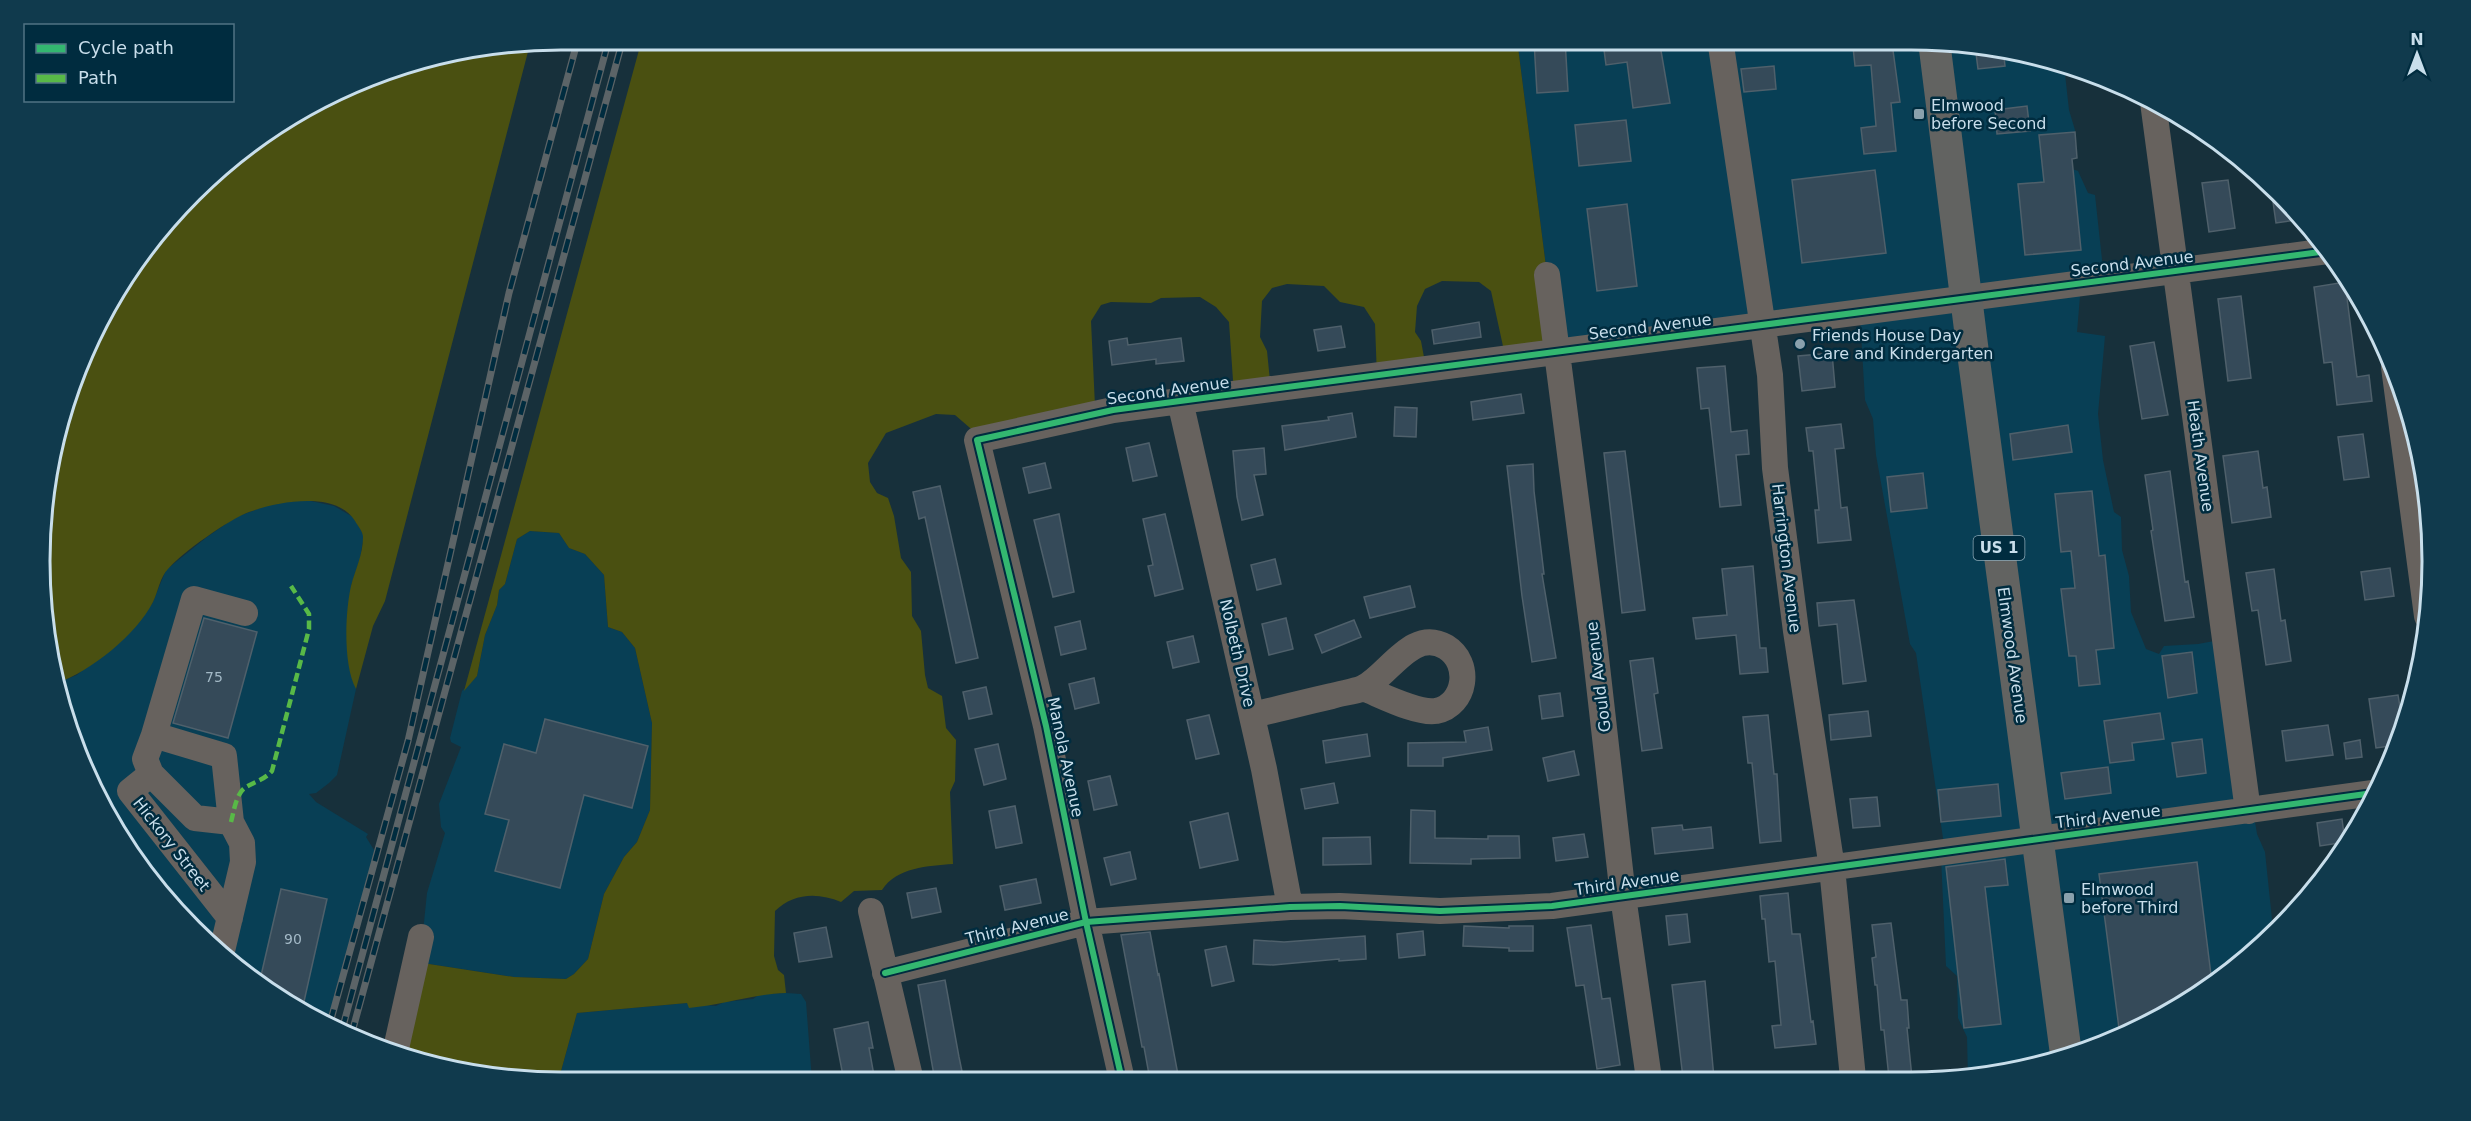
<svg xmlns="http://www.w3.org/2000/svg" width="2471" height="1121" viewBox="0 0 2471 1121" font-family="'DejaVu Sans',sans-serif">
	<style>
		.built { fill: #083f55 }
		.green { fill: #4a5011 }
		.building { fill: #354a59; stroke: #4f606b; stroke-width: 1.5 }
		.lines { fill: none; stroke-linecap: round; stroke-linejoin: round }
		.minor { stroke: #67625e; stroke-width: 26 }
		.major { stroke: #626361; stroke-width: 32 }
		.rail-casing { stroke: #5c6467; stroke-width: 7 }
		.rail { stroke: #002c3f; stroke-width: 4.5; stroke-dasharray: 14; stroke-linecap: butt }
		.quiet { stroke: #58b947; stroke-width: 4.5; stroke-dasharray: 9 4.5; stroke-linecap: butt }
		.cycleway-casing { stroke: #002c3f; stroke-width: 10 }
		.cycleway { stroke: #33b770; stroke-width: 6 }
		.poi-dot { fill: #8aa1ad; stroke: #002c3f; stroke-width: 2 }
		.labels { text-anchor: middle; stroke-width: 5; stroke-linejoin: round; paint-order: stroke }
		.number-label { font-size: 14px; fill: #a3b9c6 }
		.shield { fill: #002c3f; stroke: #8ca9b7; stroke-width: 1.5 }
		.shield-label { font-size: 15px; font-weight: bold; fill: #c8deeb }
		.poi-label { font-size: 16px; fill: #c8deeb; stroke: #002c3f; text-anchor: start }
		.street-label { font-size: 16px; fill: #c8deeb; stroke: #002c3f }
		.rim { fill: none; stroke: #c8deeb; stroke-width: 3 }
	</style>
	<rect width="100%" height="100%" fill="#17303b"/>
	<!-- built -->
	<path class="built" d="M 1517,39 L 1911,39 L 2012,49 L 2064,65 L 2069,110 L 2075,130 L 2072,163 L 2069,168 L 2078,171 L 2088,193 L 2095,195 L 2104,278 L 2081,284 L 2077,332 L 2105,336 L 2098,414 L 2103,460 L 2114,512 L 2121,517 L 2122,550 L 2129,576 L 2131,612 L 2146,649 L 2159,654 L 2164,646 L 2198,644 L 2225,639 L 2257,834 L 2265,852 L 2273,929 L 2228,974 L 2110,1042 L 1979,1077 L 1968,1078 L 1967,1037 L 1958,1018 L 1957,976 L 1946,966 L 1941,857 L 1944,845 L 1916,653 L 1910,644 L 1876,455 L 1873,419 L 1865,400 L 1860,317 L 1561,351 L 1550,298 Z
		M 306,500 L 334,506 L 353,517 L 364,535 L 360,559 L 351,586 L 356,689 L 337,775 L 329,783 L 316,793 L 309,794 L 316,802 L 368,834 L 366,837 L 379,858 L 332,1024 L 217,953 L 109,821 L 57,683 L 77,675 L 152,604 L 166,570 L 207,537 L 236,517 L 274,503 Z
		M 530,531 L 559,533 L 569,548 L 585,554 L 604,575 L 608,627 L 622,632 L 635,648 L 652,723 L 650,810 L 637,842 L 624,857 L 604,894 L 588,959 L 574,974 L 566,979 L 514,977 L 416,962 L 423,932 L 427,893 L 445,833 L 441,827 L 439,804 L 461,747 L 451,742 L 450,738 L 462,691 L 477,676 L 485,635 L 497,605 L 499,590 L 505,584 L 517,539 Z
		M 786,993 L 801,994 L 806,1002 L 812,1081 L 558,1082 L 577,1013 L 687,1003 L 716,1006 L 724,1002 L 753,999 L 760,994 Z"/>
	<!-- green -->
	<path class="green" d="M 642,39 L 1517,39 L 1550,298 L 1561,351 L 1506,360 L 1491,291 L 1479,282 L 1442,281 L 1425,289 L 1417,306 L 1415,332 L 1421,341 L 1426,368 L 1377,377 L 1375,324 L 1364,307 L 1340,302 L 1324,286 L 1287,284 L 1272,288 L 1262,301 L 1260,337 L 1267,351 L 1270,381 L 1234,395 L 1229,322 L 1216,307 L 1200,297 L 1161,298 L 1151,303 L 1111,302 L 1101,305 L 1091,321 L 1095,406 L 984,440 L 955,415 L 936,414 L 886,433 L 868,463 L 870,482 L 877,493 L 888,498 L 894,516 L 901,558 L 911,572 L 912,616 L 921,631 L 925,675 L 928,688 L 942,696 L 946,728 L 956,740 L 955,781 L 950,792 L 953,864 C 928,866 897,867 882,890 L 854,891 L 841,902 C 818,892 793,893 775,911 L 774,956 L 778,970 L 784,975 L 786,993 C 754,994 723,1005 689,1008 L 687,1003 L 577,1013 L 558,1082 L 458,1072 L 396,1053 L 416,962 L 514,977 L 566,979 L 574,974 L 588,959 L 604,894 L 624,857 L 637,842 L 650,810 L 652,723 L 635,648 L 622,632 L 608,627 L 604,575 L 585,554 L 569,548 L 559,533 L 530,531 L 517,539 L 505,584 L 499,590 L 497,605 L 485,635 L 477,676 L 464,691 Z
		M 530,44 L 385,601 L 373,626 L 356,689 C 343,666 345,612 351,586 C 355,570 363,555 363,537 C 363,532 358,526 355,521 C 336,490 277,502 249,512 C 228,520 183,552 168,569 C 160,577 158,592 153,602 C 136,635 91,671 57,683 L 49,662 L 39,560 L 49,459 L 109,299 L 217,168 L 300,109 L 393,67 Z"/>
	<!-- building -->
	<path class="building" d="M 1565,39 L 1568,91 L 1537,93 L 1534,41 Z
		M 1621,39 L 1659,39 L 1670,103 L 1633,108 L 1627,62 L 1606,65 L 1603,42 Z
		M 1892,43 L 1900,102 L 1891,103 L 1896,151 L 1864,154 L 1861,128 L 1876,126 L 1871,65 L 1855,66 L 1853,47 Z
		M 1975,45 L 2003,48 L 2005,66 L 1978,69 Z
		M 1774,66 L 1776,89 L 1744,92 L 1741,69 Z
		M 2027,106 L 2030,131 L 1997,134 L 1995,110 Z
		M 1626,120 L 1631,161 L 1579,166 L 1575,125 Z
		M 2075,132 L 2077,158 L 2072,159 L 2081,250 L 2025,255 L 2018,184 L 2044,182 L 2039,135 Z
		M 1875,170 L 1886,253 L 1802,263 L 1792,180 Z
		M 2228,180 L 2235,228 L 2209,232 L 2202,183 Z
		M 2286,200 L 2302,219 L 2276,223 L 2273,202 Z
		M 1627,204 L 1637,286 L 1597,291 L 1587,209 Z
		M 2345,282 L 2357,377 L 2369,375 L 2372,401 L 2337,405 L 2332,362 L 2324,363 L 2314,287 Z
		M 2241,296 L 2251,378 L 2228,381 L 2218,299 Z
		M 1479,322 L 1481,337 L 1434,344 L 1432,330 Z
		M 1341,326 L 1345,347 L 1318,351 L 1314,330 Z
		M 1127,338 L 1128,345 L 1181,338 L 1184,361 L 1156,364 L 1156,359 L 1112,365 L 1109,341 Z
		M 2154,342 L 2168,415 L 2142,419 L 2130,346 Z
		M 1832,353 L 1835,387 L 1802,391 L 1798,356 Z
		M 1725,366 L 1731,432 L 1747,430 L 1749,454 L 1736,455 L 1741,505 L 1720,507 L 1709,408 L 1701,409 L 1697,368 Z
		M 1521,394 L 1524,413 L 1473,420 L 1471,402 Z
		M 1395,407 L 1417,408 L 1416,437 L 1394,436 Z
		M 1352,413 L 1356,437 L 1285,450 L 1282,426 L 1329,420 L 1328,417 Z
		M 1841,424 L 1844,448 L 1835,449 L 1841,508 L 1847,507 L 1851,540 L 1818,543 L 1815,510 L 1819,510 L 1813,451 L 1809,451 L 1806,428 Z
		M 2068,425 L 2072,452 L 2013,460 L 2010,434 Z
		M 2363,434 L 2369,477 L 2344,480 L 2338,437 Z
		M 1149,443 L 1157,476 L 1133,481 L 1126,448 Z
		M 1264,448 L 1266,474 L 1254,475 L 1263,515 L 1242,520 L 1237,497 L 1233,451 Z
		M 1625,451 L 1645,610 L 1622,613 L 1604,453 Z
		M 2258,451 L 2263,488 L 2267,487 L 2271,517 L 2232,523 L 2223,456 Z
		M 1045,463 L 1051,488 L 1029,493 L 1023,468 Z
		M 1533,464 L 1534,491 L 1544,574 L 1542,574 L 1556,658 L 1532,662 L 1522,596 L 1507,466 Z
		M 2170,471 L 2185,582 L 2188,581 L 2194,617 L 2165,621 L 2151,531 L 2153,530 L 2145,475 Z
		M 1923,473 L 1927,508 L 1891,512 L 1887,477 Z
		M 940,486 L 978,658 L 956,663 L 925,517 L 919,519 L 913,492 Z
		M 2092,491 L 2099,556 L 2105,555 L 2114,648 L 2096,650 L 2100,684 L 2079,686 L 2076,656 L 2069,656 L 2061,589 L 2075,588 L 2071,551 L 2061,552 L 2055,494 Z
		M 1059,514 L 1074,592 L 1053,597 L 1034,520 Z
		M 1165,514 L 1183,589 L 1155,596 L 1148,566 L 1153,565 L 1143,519 Z
		M 1275,559 L 1281,584 L 1257,590 L 1251,565 Z
		M 1753,566 L 1760,648 L 1766,648 L 1768,672 L 1740,674 L 1736,635 L 1696,639 L 1693,618 L 1727,615 L 1722,569 Z
		M 2390,568 L 2394,596 L 2365,600 L 2361,572 Z
		M 2274,569 L 2281,621 L 2285,620 L 2291,661 L 2266,665 L 2258,610 L 2252,611 L 2246,573 Z
		M 1410,586 L 1415,607 L 1370,618 L 1364,597 Z
		M 1854,600 L 1866,681 L 1843,684 L 1837,624 L 1819,626 L 1817,603 Z
		M 204,618 L 257,632 L 228,738 L 173,723 Z
		M 1286,618 L 1293,649 L 1269,655 L 1262,624 Z
		M 1354,620 L 1361,637 L 1322,653 L 1315,635 Z
		M 1080,621 L 1086,649 L 1061,655 L 1055,627 Z
		M 1193,636 L 1199,662 L 1173,668 L 1167,642 Z
		M 2192,652 L 2197,693 L 2168,698 L 2162,656 Z
		M 1653,658 L 1658,693 L 1654,694 L 1662,748 L 1642,751 L 1630,661 Z
		M 1094,678 L 1099,703 L 1075,709 L 1069,684 Z
		M 986,687 L 992,714 L 969,719 L 963,692 Z
		M 1560,693 L 1563,716 L 1542,719 L 1539,696 Z
		M 2398,695 L 2403,725 L 2397,745 L 2376,748 L 2369,699 Z
		M 1868,711 L 1871,736 L 1831,740 L 1829,715 Z
		M 2160,713 L 2164,739 L 2132,743 L 2134,760 L 2110,763 L 2104,721 Z
		M 1209,715 L 1219,754 L 1196,759 L 1187,720 Z
		M 1768,715 L 1774,774 L 1777,774 L 1781,841 L 1760,843 L 1752,763 L 1748,763 L 1743,717 Z
		M 545,719 L 648,746 L 632,808 L 584,795 L 560,888 L 495,871 L 509,820 L 485,814 L 504,744 L 536,753 Z
		M 2328,725 L 2333,755 L 2286,761 L 2282,731 Z
		M 1488,727 L 1492,750 L 1443,758 L 1443,766 L 1408,766 L 1408,743 L 1466,742 L 1464,731 Z
		M 1367,734 L 1370,756 L 1326,763 L 1323,741 Z
		M 2202,739 L 2206,773 L 2177,777 L 2172,743 Z
		M 2360,740 L 2362,757 L 2346,759 L 2344,743 Z
		M 998,744 L 1006,779 L 984,785 L 975,749 Z
		M 1574,751 L 1579,775 L 1548,781 L 1543,758 Z
		M 2108,767 L 2111,793 L 2065,799 L 2061,773 Z
		M 1110,776 L 1117,805 L 1094,810 L 1088,781 Z
		M 1334,783 L 1338,803 L 1305,809 L 1301,789 Z
		M 1998,784 L 2001,816 L 1941,822 L 1938,790 Z
		M 1877,797 L 1880,826 L 1853,828 L 1850,799 Z
		M 1015,806 L 1022,843 L 996,848 L 989,811 Z
		M 1411,810 L 1435,811 L 1435,838 L 1488,839 L 1488,836 L 1519,836 L 1520,858 L 1471,859 L 1471,864 L 1410,863 Z
		M 1228,813 L 1238,860 L 1200,868 L 1190,822 Z
		M 2342,819 L 2345,842 L 2320,846 L 2317,823 Z
		M 1682,825 L 1683,830 L 1711,827 L 1713,848 L 1655,854 L 1652,828 Z
		M 1584,834 L 1588,857 L 1556,861 L 1553,838 Z
		M 1370,837 L 1371,864 L 1323,865 L 1323,838 Z
		M 1130,852 L 1136,879 L 1111,885 L 1104,858 Z
		M 2005,859 L 2008,885 L 1985,887 L 2001,1024 L 1964,1028 L 1946,867 Z
		M 2197,862 L 2212,983 L 2120,1036 L 2099,874 Z
		M 1036,879 L 1041,903 L 1005,910 L 1000,886 Z
		M 936,888 L 941,912 L 912,918 L 907,893 Z
		M 281,889 L 327,899 L 303,1006 L 260,980 Z
		M 1788,893 L 1792,934 L 1800,934 L 1811,1022 L 1813,1021 L 1816,1044 L 1775,1048 L 1772,1026 L 1781,1025 L 1775,961 L 1769,962 L 1765,919 L 1762,919 L 1760,896 Z
		M 1687,914 L 1690,942 L 1669,945 L 1666,916 Z
		M 1891,923 L 1901,1000 L 1907,1000 L 1909,1028 L 1907,1028 L 1912,1078 L 1889,1078 L 1884,1030 L 1881,1030 L 1877,985 L 1875,985 L 1872,958 L 1876,957 L 1872,925 Z
		M 1591,925 L 1602,999 L 1610,998 L 1620,1065 L 1597,1069 L 1584,985 L 1576,986 L 1567,928 Z
		M 1464,926 L 1509,928 L 1509,926 L 1533,926 L 1533,951 L 1509,951 L 1509,948 L 1463,946 Z
		M 826,927 L 832,957 L 799,962 L 794,933 Z
		M 1423,931 L 1425,955 L 1399,958 L 1397,934 Z
		M 1150,932 L 1158,975 L 1159,974 L 1179,1080 L 1150,1080 L 1144,1047 L 1142,1047 L 1121,935 Z
		M 1365,936 L 1366,959 L 1339,961 L 1339,959 L 1273,965 L 1253,964 L 1254,940 L 1284,942 Z
		M 1226,946 L 1234,981 L 1212,986 L 1205,950 Z
		M 945,980 L 959,1057 L 964,1081 L 935,1081 L 918,985 Z
		M 1705,981 L 1714,1078 L 1683,1078 L 1672,985 Z
		M 868,1022 L 873,1048 L 869,1048 L 875,1081 L 844,1081 L 834,1029 Z"/>
	<g class="lines">
		<!-- minor -->
		<path class="minor" d="M 1720,39 L 1770,375 L 1775,468 L 1796,631 L 1832,868 L 1853,1078
			M 2153,102 L 2248,811
			M 1547,275 L 1594,640 L 1623,896 L 1649,1079
			M 2394,367 L 2427,616
			M 1180,401 L 1264,769 L 1290,907
			M 1252,715 C 1279,709 1305,702 1332,696 C 1341,693 1354,692 1363,688 C 1389,675 1412,627 1446,647 C 1472,663 1466,705 1436,711 C 1417,714 1381,695 1363,688
			M 154,735 L 145,759 L 151,774 L 195,818 L 231,822
			M 151,774 L 130,791 L 230,918
			M 871,911 L 911,1081
			M 221,955 L 243,862 L 242,843 L 231,822 L 224,756 L 154,735 L 194,599 L 245,613
			M 885,973 L 1086,922 L 1290,907 L 1340,906 L 1440,911 L 1552,906 L 2373,793
			M 395,1053 L 421,937
			M 1122,1080 L 1086,922 L 1046,726 L 977,440 L 1113,410 L 1180,401 L 2328,251"/>
		<!-- major -->
		<path class="major" d="M 1934,41 L 1972,345 L 2066,1054"/>
		<defs>
			<path id="rail" d="M 330,1023 L 408,741 L 509,293 L 578,39
				M 342,1030 L 609,39
				M 351,1036 L 623,39"/>
		</defs>
		<!-- rail casing -->
		<use href="#rail" class="rail-casing"/>
		<!-- rail -->
		<use href="#rail" class="rail"/>
		<!-- quiet -->
		<path class="quiet" d="M 231,822 C 234,811 236,793 246,787 C 256,781 264,780 272,771 L 309,629 L 309,614 L 291,586"/>
		<defs>
			<path id="cycleway" d="M 885,973 L 1086,922 L 1290,907 L 1340,906 L 1440,911 L 1552,906 L 2373,793
				M 1122,1080 L 1086,922 L 1046,726 L 977,440 L 1113,410 L 1180,401 L 2328,251"/>
		</defs>
		<!-- cycleway casing -->
		<use href="#cycleway" class="cycleway-casing"/>
		<!-- cycleway -->
		<use href="#cycleway" class="cycleway"/>
	</g>
	<!-- markers -->
	<g class="poi-dot">
		<rect x="1913" y="108" width="12" height="12" rx="3"/>
		<circle cx="1800" cy="344" r="6"/>
		<rect x="2063" y="892" width="12" height="12" rx="3"/>
	</g>
	<g class="labels">
		<!-- number labels -->
		<g class="number-label">
			<text x="214" y="682">75</text>
			<text x="293" y="944">90</text>
		</g>
		<!-- shield labels -->
		<rect class="shield" x="1973.5" y="536" width="51" height="24" rx="4.5"/>
		<g class="shield-label">
			<text x="1999" y="553">US 1</text>
		</g>
		<!-- poi labels -->
		<g class="poi-label">
			<text x="1931" y="111">Elmwood<tspan x="1931" dy="18">before Second</tspan></text>
			<text x="1812" y="341">Friends House Day<tspan x="1812" dy="18">Care and Kindergarten</tspan></text>
			<text x="2081" y="895">Elmwood<tspan x="2081" dy="18">before Third</tspan></text>
		</g>
		<!-- street labels -->
		<g class="street-label">
			<text transform="translate(2132 263) rotate(-7)" y="6">Second Avenue</text>
			<text transform="translate(1650 326) rotate(-7)" y="6">Second Avenue</text>
			<text transform="translate(1168 390) rotate(-8)" y="6">Second Avenue</text>
			<text transform="translate(2201 456) rotate(82)" y="6">Heath Avenue</text>
			<text transform="translate(1787 558) rotate(83)" y="6">Harrington Avenue</text>
			<text transform="translate(1238 653) rotate(77)" y="6">Nolbeth Drive</text>
			<text transform="translate(2013 655) rotate(82)" y="6">Elmwood Avenue</text>
			<text transform="translate(1598 677) rotate(-97)" y="6">Gould Avenue</text>
			<text transform="translate(1066 757) rotate(78)" y="6">Manola Avenue</text>
			<text transform="translate(2108 816) rotate(-7)" y="6">Third Avenue</text>
			<text transform="translate(172 844) rotate(52)" y="6">Hickory Street</text>
			<text transform="translate(1627 882) rotate(-8)" y="6">Third Avenue</text>
			<text transform="translate(1017 926) rotate(-14)" y="6">Third Avenue</text>
		</g>
	</g>
	<!-- crop -->
	<path d="M0 0H2471V1121H0ZM561 50H1911A511 511 0 0 1 2422 561V561A511 511 0 0 1 1911 1072H561A511 511 0 0 1 50 561V561A511 511 0 0 1 561 50Z" fill="#103a4d" fill-rule="evenodd"/>
	<path class="rim" d="M561 50H1911A511 511 0 0 1 2422 561V561A511 511 0 0 1 1911 1072H561A511 511 0 0 1 50 561V561A511 511 0 0 1 561 50Z"/>
	<!-- legend -->
	<rect x="24" y="24" width="210" height="78" fill="#002c3f" stroke="#507384" stroke-width="1.5"/>
	<rect x="36" y="44" width="30" height="9" fill="#33b770" stroke="#507384" stroke-width="1.5"/>
	<text x="78" y="54" font-size="18" fill="#c8deeb">Cycle path</text>
	<rect x="36" y="74" width="30" height="9" fill="#58b947" stroke="#507384" stroke-width="1.5"/>
	<text x="78" y="84" font-size="18" fill="#c8deeb">Path</text>
	<!-- north arrow -->
	<g transform="translate(2417 54)" stroke="#002c3f" stroke-width="4.5" paint-order="stroke">
	<path d="M0-4.5L10 22L0 15L-10 22Z" fill="#c8deeb"/>
	<text y="-9" font-size="16" font-weight="bold" text-anchor="middle" fill="#c8deeb">N</text>
	</g>
</svg>
